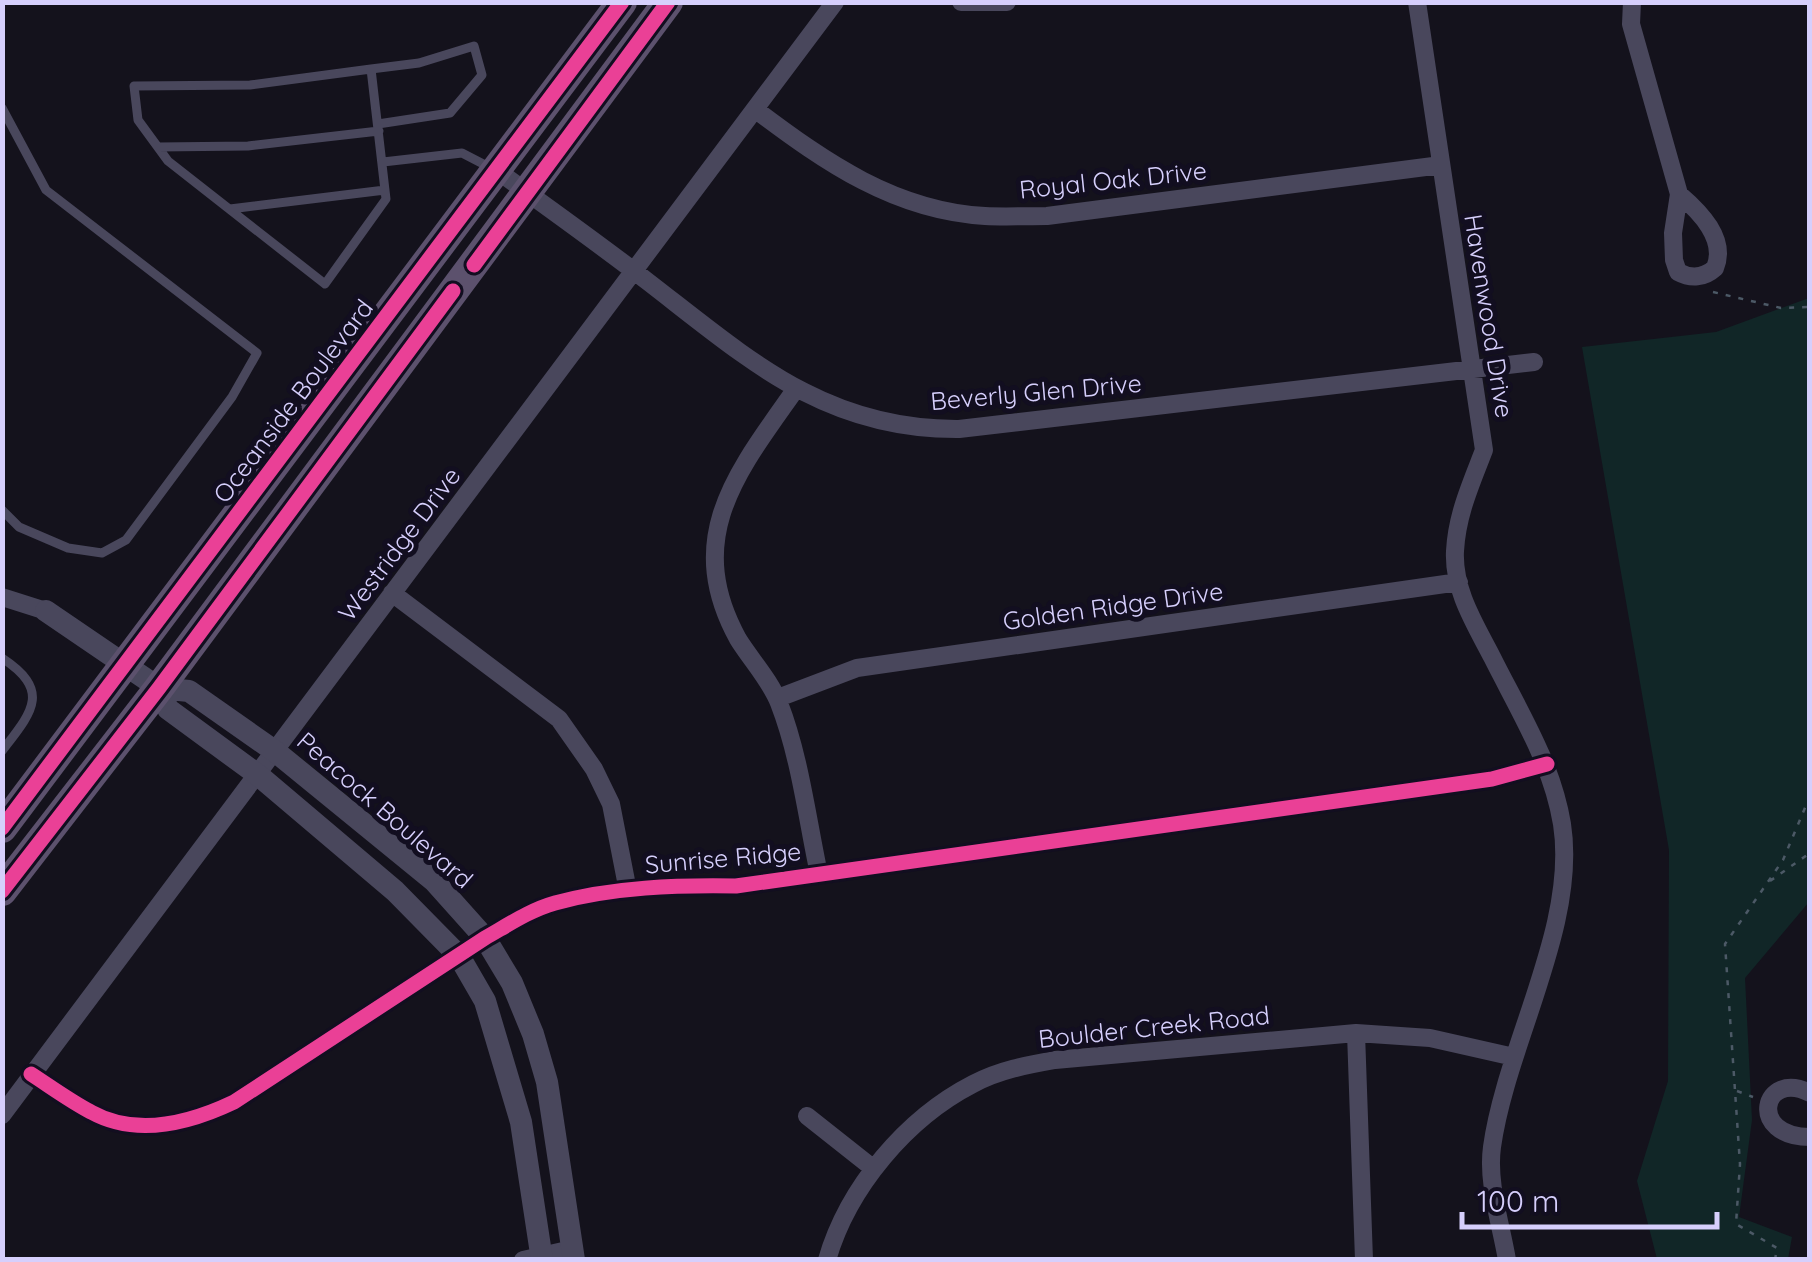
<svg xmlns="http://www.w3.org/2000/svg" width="1812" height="1262" viewBox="0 0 1812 1262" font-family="Quicksand,sans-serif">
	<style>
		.green { fill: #112627 }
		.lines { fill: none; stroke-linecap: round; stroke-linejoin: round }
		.path { stroke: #4c5966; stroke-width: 2.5; stroke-dasharray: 5 8; stroke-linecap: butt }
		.service { stroke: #49475c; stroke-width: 9 }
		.minor { stroke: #49475c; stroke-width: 18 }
		.tertiary { stroke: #49475c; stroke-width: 22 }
		.primary { stroke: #5c516d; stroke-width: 30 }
		.cycleway-casing { stroke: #120e20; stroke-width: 21 }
		.cycleway { stroke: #ea4096; stroke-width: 15 }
		.labels { text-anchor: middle; stroke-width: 10; stroke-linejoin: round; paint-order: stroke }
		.street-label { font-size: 25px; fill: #d6cffc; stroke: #120e20 }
	</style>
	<rect width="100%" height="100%" fill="#14121c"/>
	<!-- green -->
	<path class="green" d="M 1809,298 L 1809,902 L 1745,978 L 1752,1120 L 1739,1217 L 1792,1237 L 1788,1259 L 1657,1259 L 1637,1181 L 1668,1081 L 1669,850 L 1582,347 L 1716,332 Z"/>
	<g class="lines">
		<!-- path -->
		<path class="path" d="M 1713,292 L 1781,308 L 1810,307
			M 1770,881 L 1810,853
			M 1737,1091 L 1753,1097
			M 1775,1260 L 1777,1248 L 1736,1224 L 1740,1164 L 1725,944 L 1783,860 L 1810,796"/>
		<!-- service -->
		<path class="service" d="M 371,69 L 386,199 L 325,284 L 168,161 L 138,120 L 134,86 L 250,85 Z
			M 371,69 L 419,63 L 474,46 L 482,75 L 450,113 L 378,124
			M 2,108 L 46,190 L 257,353 L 232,397 L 126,540 L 102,553 L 68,548 L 19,527 L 2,510
			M 158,147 L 248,146 L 379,131
			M 383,162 L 462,153 L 491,168
			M 230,209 L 385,190
			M 2,658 C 52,691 32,712 2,751"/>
		<!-- minor -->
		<path class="minor" d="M 961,2 L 1007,2
			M 1417,2 L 1484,450 C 1471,484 1457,514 1455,551 C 1453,590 1475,624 1492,657 C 1519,711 1552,763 1562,824 C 1578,926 1506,1045 1492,1147 C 1487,1183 1501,1224 1507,1260
			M 1632,2 L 1631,24 L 1679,194 L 1673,233 L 1674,260 L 1678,272 C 1691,279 1704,278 1715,268 C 1727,239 1700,212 1679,194
			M 756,110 C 825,162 895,211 985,216 C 1005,217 1026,216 1047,216 L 1441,165
			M 498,171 C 548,208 598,243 647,281 C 747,358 824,430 959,429 L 1534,362
			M 795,390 C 738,471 682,537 738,639 C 751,660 770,680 779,703 C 800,757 807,818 819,874
			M 392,593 L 559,719 L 594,769 L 611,804 L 628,891
			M 2,597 L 46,611
			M 778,698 L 857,668 L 1459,582
			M 1356,1033 L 1364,1260
			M 31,1074 C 51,1087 70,1101 91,1112 C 136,1137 190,1123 234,1102 L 485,938 C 508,925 530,910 555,903 C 613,887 677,885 736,886 L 1492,779 L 1547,764
			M 1810,1093 C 1762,1069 1747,1137 1810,1137
			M 2,1115 L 835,2
			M 807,1116 L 874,1169
			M 523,1260 L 572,1249
			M 827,1260 C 848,1187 907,1118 973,1084 C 999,1070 1027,1065 1055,1060 L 1356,1033 L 1430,1038 L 1514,1057"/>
		<!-- tertiary -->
		<path class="tertiary" d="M 46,611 L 159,688 L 168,709 L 258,775 L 395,891 L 459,956 L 485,1001 L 521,1122 L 542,1260
			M 159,688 L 189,691 L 276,752 L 434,881 L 485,938 L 512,983 L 533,1034 L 547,1082 L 574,1260"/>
		<!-- primary -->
		<path class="primary" d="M 2,828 L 622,2
			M 2,891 L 159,688 L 668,2"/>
		<defs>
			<path id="cycleway" d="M 474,265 L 668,2
				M 2,828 L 622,2
				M 2,891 L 159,688 L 453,291
				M 31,1074 C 51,1087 70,1101 91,1112 C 136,1137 190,1123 234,1102 L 485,938 C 508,925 530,910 555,903 C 613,887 677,885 736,886 L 1492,779 L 1547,764"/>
		</defs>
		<!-- cycleway casing -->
		<use href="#cycleway" class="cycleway-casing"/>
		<!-- cycleway -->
		<use href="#cycleway" class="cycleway"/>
	</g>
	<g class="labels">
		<!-- street labels -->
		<g class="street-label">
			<text transform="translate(1113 180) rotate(-6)" y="9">Royal Oak Drive</text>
			<text transform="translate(1489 316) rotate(81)" y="9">Havenwood Drive</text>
			<text transform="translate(1036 392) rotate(-5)" y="9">Beverly Glen Drive</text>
			<text transform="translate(293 401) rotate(-53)" y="9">Oceanside Boulevard</text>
			<text transform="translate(399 544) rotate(-53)" y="9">Westridge Drive</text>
			<text transform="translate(1113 606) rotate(-8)" y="9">Golden Ridge Drive</text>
			<text transform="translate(385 810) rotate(41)" y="9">Peacock Boulevard</text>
			<text transform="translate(723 858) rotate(-5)" y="9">Sunrise Ridge</text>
			<text transform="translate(1154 1027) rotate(-6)" y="9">Boulder Creek Road</text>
		</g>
	</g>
	<!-- border -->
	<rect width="1812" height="1262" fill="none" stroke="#d6cffc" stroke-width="10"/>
	<!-- scale -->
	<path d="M1462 1212v15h255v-15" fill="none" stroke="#d6cffc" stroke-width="5"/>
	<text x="1477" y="1212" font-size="30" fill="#d6cffc" stroke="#120e20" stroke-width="8" paint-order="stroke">100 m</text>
</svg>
